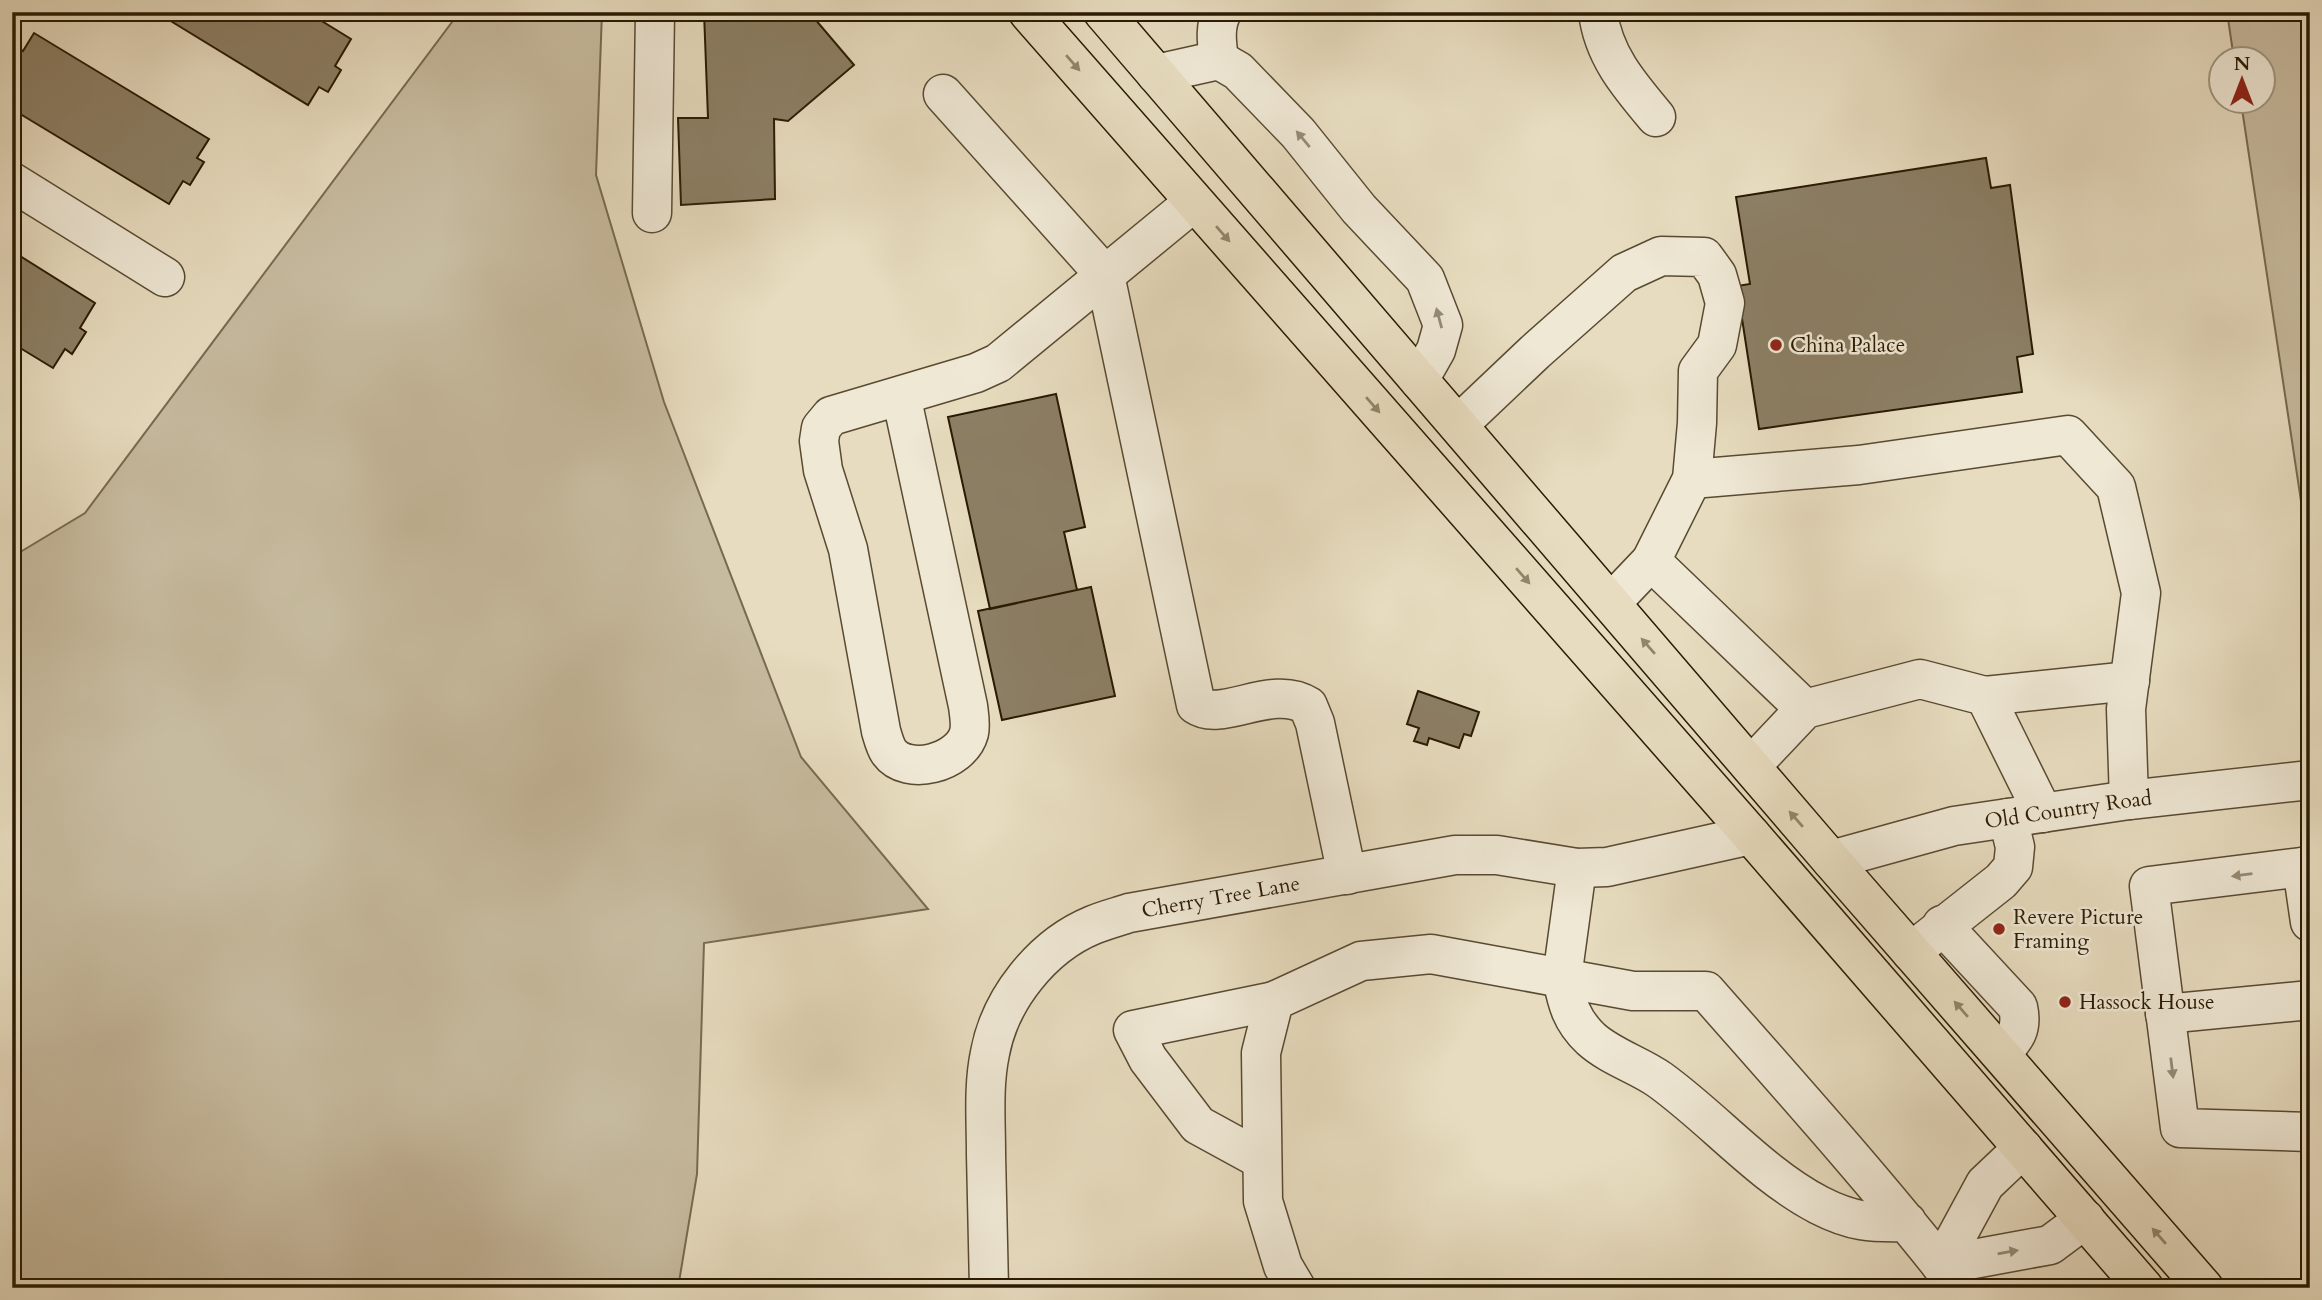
<svg xmlns="http://www.w3.org/2000/svg" width="2322" height="1300" viewBox="0 0 2322 1300" font-family="Cardo,serif">
	<style>
		.green { fill: #c7bb9f; stroke: #786a51; stroke-width: 2 }
		.building { fill: #8c7f65; stroke: #2a1a03; stroke-width: 2 }
		.lines { fill: none; stroke-linecap: round; stroke-linejoin: round }
		.minor-casing { stroke: #594a32; stroke-width: 41 }
		.highway-casing { stroke: #2a1a03; stroke-width: 41 }
		.minor { stroke: #efe8d5; stroke-width: 38 }
		.highway { stroke: #e7dcbf; stroke-width: 38 }
		.oneway { fill: #92856a }
		.oneway2 { fill: #968b76 }
		.poi-dot { fill: #8f2418; stroke: #efe8d5; stroke-width: 2.5 }
		.labels { text-anchor: middle; stroke-width: 5; stroke-linejoin: round; paint-order: stroke }
		.poi-label { font-size: 21px; fill: #2a1a03; stroke: #efe8d5; text-anchor: start }
		.street-label { font-size: 21px; fill: #2a1a03; stroke: #efe8d5 }
	</style>
	<rect width="100%" height="100%" fill="#e7dcbf"/>
	<filter id="stains"><feTurbulence type="fractalNoise" baseFrequency=".00286" numOctaves="4"/><feColorMatrix values="0 0 0 0 .2 0 0 0 0 .09 0 0 0 0 .02 0 0 0 .5 -.17"/></filter>
	<radialGradient id="worn" r=".72"><stop offset=".6" stop-color="#630" stop-opacity="0"/><stop offset="1" stop-color="#630" stop-opacity=".3"/></radialGradient>
	<!-- green -->
	<path class="green" d="M 450,12 L 602,12 L 596,175 L 664,402 L 801,757 L 928,909 L 704,943 L 697,1174 L 678,1288 L 12,1288 L 12,557 L 85,513 L 452,22 Z
		M 2227,12 L 2310,12 L 2310,561 L 2241,102 L 2262,102 L 2262,60 L 2234,59 Z"/>
	<!-- building -->
	<path class="building" d="M 156,12 L 307,12 L 351,39 L 335,66 L 341,70 L 328,92 L 319,87 L 308,105 Z
		M 704,12 L 809,12 L 854,65 L 788,121 L 774,119 L 775,199 L 681,205 L 678,118 L 708,118 Z
		M 34,33 L 209,139 L 197,158 L 204,162 L 190,185 L 183,181 L 169,204 L 12,109 L 12,55 L 17,47 L 23,51 Z
		M 1986,158 L 1991,188 L 2010,185 L 2033,354 L 2017,357 L 2022,392 L 1759,429 L 1737,286 L 1750,284 L 1736,197 Z
		M 12,251 L 95,303 L 80,328 L 86,332 L 72,354 L 65,349 L 53,368 L 12,343 Z
		M 1056,394 L 1085,527 L 1064,532 L 1077,590 L 990,609 L 948,417 Z
		M 1091,587 L 1115,696 L 1002,720 L 978,611 Z
		M 1418,691 L 1479,712 L 1471,736 L 1464,734 L 1459,748 L 1429,738 L 1427,745 L 1414,741 L 1419,728 L 1407,724 Z"/>
	<g class="lines">
		<defs>
			<g id="minor">
				<path d="M 1598,12 C 1603,55 1629,85 1656,117"/>
				<path d="M 1219,60 C 1217,44 1214,27 1222,12"/>
				<path d="M 1156,74 L 1219,60 L 1238,71 L 1298,133 L 1359,209 L 1425,279 L 1443,325 L 1436,350 L 1419,380"/>
				<path d="M 943,94 L 1105,275 L 1196,705 C 1222,723 1273,683 1308,706 L 1315,723 L 1347,875"/>
				<path d="M 12,182 L 165,277"/>
				<path d="M 652,213 L 655,12"/>
				<path d="M 901,395 L 968,706 C 969,714 971,725 969,733 C 961,763 907,777 889,752 C 885,746 883,738 881,731 L 848,549 L 823,470 L 819,441 L 821,428 L 831,416 L 976,373 L 998,363 L 1194,202"/>
				<path d="M 1458,425 L 1535,352 L 1624,273 L 1661,256 L 1704,257 L 1717,275 L 1725,303 L 1717,345 L 1698,371 L 1697,423 L 1692,479 L 1651,561 L 1611,603"/>
				<path d="M 1692,479 L 1859,465 L 2068,435 L 2116,487 L 2141,593 L 2126,709 L 2129,800"/>
				<path d="M 1651,561 L 1805,709"/>
				<path d="M 1985,696 L 2130,681"/>
				<path d="M 1751,766 L 1805,709 L 1920,679 L 1985,696 L 2043,813"/>
				<path id="s1" d="M 1831,860 L 1954,826 L 2129,800 L 2310,780"/>
				<path d="M 2310,866 L 2149,886 L 2180,1128 L 2310,1132"/>
				<path d="M 2302,867 L 2310,922"/>
				<path d="M 1942,925 L 2018,1007 C 2023,1030 2015,1038 2001,1054"/>
				<path d="M 1911,952 L 2001,881 L 2013,867 L 2015,847 L 2008,818"/>
				<path d="M 2165,1014 L 2310,1000"/>
				<path d="M 1262,1160 L 1198,1125 L 1148,1059 L 1133,1030 L 1274,1001"/>
				<path d="M 1907,1222 C 1871,1223 1852,1222 1819,1205 C 1760,1174 1714,1119 1660,1080 C 1639,1065 1611,1057 1591,1039 C 1571,1020 1567,1003 1562,978 L 1633,991 L 1706,991 C 1786,1082 1866,1171 1941,1265"/>
				<path d="M 1941,1265 L 2050,1245 L 2085,1219"/>
				<path d="M 1941,1265 L 1985,1184 L 2023,1148"/>
				<path id="s2" d="M 989,1288 C 988,1243 987,1199 986,1154 C 986,1120 983,1086 990,1053 C 1000,999 1042,946 1093,925 C 1105,920 1117,917 1129,913 L 1455,855 L 1497,855 L 1577,868 L 1607,867 L 1751,835"/>
				<path d="M 1296,1288 L 1283,1266 L 1263,1201 L 1261,1053 L 1274,1001 L 1361,961 L 1431,954 L 1562,978 L 1577,868"/>
			</g>
			<path id="highway" d="M 1028,12 L 1751,835 L 2144,1288
				M 1103,12 L 1831,860 L 2204,1288"/>
		</defs>
		<!-- minor casing -->
		<use href="#minor" class="minor-casing"/>
		<!-- highway casing -->
		<use href="#highway" class="highway-casing"/>
		<!-- minor -->
		<use href="#minor" class="minor"/>
		<!-- highway -->
		<use href="#highway" class="highway"/>
	</g>
	<!-- one-way arrows -->
	<defs><path id="oneway-solid" d="M-6-.8H1V-3.2L6.5 0L1 3.2V.8H-6Z" transform="scale(1.75)"/></defs>
	<g class="oneway">
		<use href="#oneway-solid" transform="translate(1073 63) rotate(49)"/>
		<use href="#oneway-solid" transform="translate(1223 234) rotate(49)"/>
		<use href="#oneway-solid" transform="translate(1373 405) rotate(49)"/>
		<use href="#oneway-solid" transform="translate(1523 576) rotate(49)"/>
		<use href="#oneway-solid" transform="translate(1648 646) rotate(-131)"/>
		<use href="#oneway-solid" transform="translate(1796 819) rotate(-131)"/>
		<use href="#oneway-solid" transform="translate(1961 1009) rotate(-131)"/>
		<use href="#oneway-solid" transform="translate(2159 1236) rotate(-131)"/>
	</g>
	<g class="oneway2">
		<use href="#oneway-solid" transform="translate(1303 139) rotate(-130)"/>
		<use href="#oneway-solid" transform="translate(1439 318) rotate(-105)"/>
		<use href="#oneway-solid" transform="translate(2242 875) rotate(173)"/>
		<use href="#oneway-solid" transform="translate(2172 1068) rotate(83)"/>
		<use href="#oneway-solid" transform="translate(2008 1252) rotate(-10)"/>
	</g>
	<!-- markers -->
	<g class="poi-dot">
		<circle cx="1776" cy="345" r="7"/>
		<circle cx="1999" cy="929" r="7"/>
		<circle cx="2065" cy="1002" r="7"/>
	</g>
	<g class="labels">
		<!-- poi labels -->
		<g class="poi-label">
			<text x="1790" y="352">China Palace</text>
			<text x="2013" y="924">Revere Picture<tspan x="2013" dy="24">Framing</tspan></text>
			<text x="2079" y="1009">Hassock House</text>
		</g>
		<!-- street labels -->
		<g class="street-label">
			<text dy="7" stroke="none"><textPath href="#s1" startOffset="243">Old Country Road</textPath></text>
			<text dy="7" stroke="none"><textPath href="#s2" startOffset="537">Cherry Tree Lane</textPath></text>
		</g>
	</g>
	<!-- margin -->
	<rect width="2322" height="1300" fill="none" stroke="#e7dcbf" stroke-width="42"/>
	<rect x="14" y="14" width="2294" height="1272" fill="none" stroke="#2a1a03" stroke-width="3.5"/>
	<rect x="21" y="21" width="2280" height="1258" fill="none" stroke="#2a1a03" stroke-width="2"/>
	<!-- north arrow -->
	<g transform="translate(2242 80)"><circle r="33" fill="#efe8d5" stroke="#a09681" stroke-width="2"/>
	<path d="M0-5L12 26L0 18L-12 26Z" fill="#8f2418"/>
	<text y="-10" font-size="19" font-weight="bold" text-anchor="middle" fill="#2a1a03">N</text>
	</g>
	<rect width="100%" height="100%" filter="url(#stains)"/>
	<rect width="100%" height="100%" fill="url(#worn)"/>
</svg>
